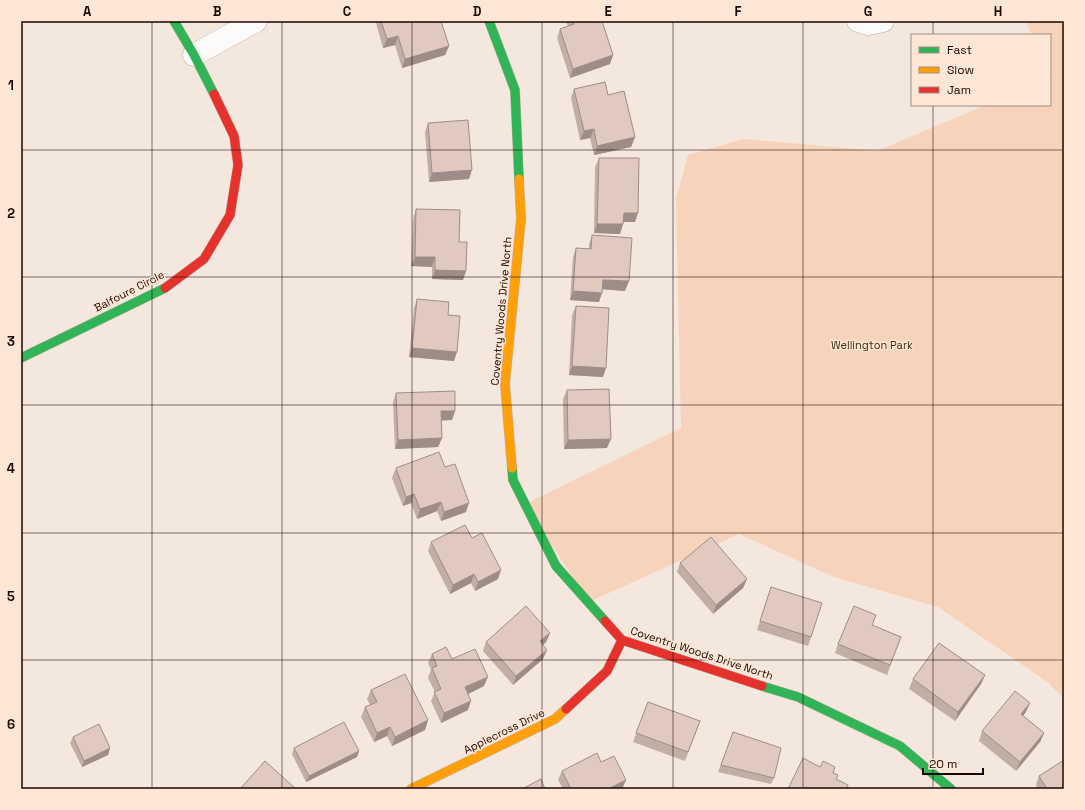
<svg xmlns="http://www.w3.org/2000/svg" width="1085" height="810" viewBox="0 0 1085 810" font-family="'Space Grotesk',sans-serif">
	<style>
		.green { fill: #f6d3ba }
		.lines { fill: none; stroke-linecap: round; stroke-linejoin: round }
		.street-casing { stroke: #bfafa3; stroke-width: 23 }
		.fast-casing { stroke: #bfafa3; stroke-width: 10 }
		.slow-casing { stroke: #bfafa3; stroke-width: 10 }
		.jam-casing { stroke: #bfafa3; stroke-width: 10 }
		.street { stroke: #fdfbfa; stroke-width: 22 }
		.fast { stroke: #30b455; stroke-width: 9 }
		.slow { stroke: #ff9f0a; stroke-width: 9 }
		.jam { stroke: #e5322d; stroke-width: 9 }
		.wall { fill: #c1aea5 }
		.shaded-wall { fill: #9d8d86 }
		.building { fill: #e0cac0; stroke: #9d8d86 }
		.grid { fill: none; stroke: #180600; stroke-width: 1; stroke-opacity: 0.55 }
		.labels { text-anchor: middle; stroke-width: 3; stroke-linejoin: round; paint-order: stroke }
		.street-label { font-size: 11px; fill: #180600; stroke: #fde6d5 }
		.park-label { font-size: 11px; fill: #432811; stroke: #fde6d5 }
		.neatline { fill: none; stroke: #180600; stroke-width: 1.5 }
		.grid-label { font-size: 13px; text-anchor: middle; font-weight: bold; fill: #180600 }
	</style>
	<rect width="100%" height="100%" fill="#f4e7de"/>
	<!-- green -->
	<path class="green" d="M 1025,21 L 1064,21 L 1064,699 L 1049,683 L 938,607 L 834,577 L 739,534 L 589,602 L 525,504 L 681,428 L 676,199 L 688,155 L 744,139 L 877,151 L 986,105 L 1050,105 L 1050,78 L 1052,77 L 1050,73 L 1050,35 L 1032,35 Z"/>
	<g class="lines">
		<defs>
			<path id="street" d="M 858,21 L 868,24 L 883,21
				M 194,55 L 256,21"/>
			<path id="fast" d="M 174,21 L 194,55 L 214,94
				M 489,21 L 515,90 L 519,179
				M 21,358 L 165,288
				M 512,468 L 513,480 L 556,566 L 605,621
				M 762,686 L 798,697 L 900,746 L 951,789"/>
			<path id="slow" d="M 512,468 L 505,384 L 521,219 L 519,179
				M 411,789 L 555,719 L 566,709"/>
			<path id="jam" d="M 165,288 L 204,259 L 230,215 L 238,165 L 234,136 L 214,94
				M 605,621 L 622,640 L 762,686
				M 566,709 L 607,671 L 622,640"/>
		</defs>
		<!-- street casing -->
		<use href="#street" class="street-casing"/>
		<!-- fast casing -->
		<use href="#fast" class="fast-casing"/>
		<!-- slow casing -->
		<use href="#slow" class="slow-casing"/>
		<!-- jam casing -->
		<use href="#jam" class="jam-casing"/>
		<!-- street -->
		<use href="#street" class="street"/>
		<!-- fast -->
		<use href="#fast" class="fast"/>
		<!-- slow -->
		<use href="#slow" class="slow"/>
		<!-- jam -->
		<use href="#jam" class="jam"/>
	</g>
	<!-- wall -->
	<path class="wall" d="M 377,21 L 381,21 L 449,46 L 445,55 L 402,68 L 395,45 L 383,48 L 376,23 Z
		M 567,21 L 602,21 L 613,55 L 610,64 L 570,78 L 557,38 L 560,29 L 568,26 L 566,22 Z
		M 574,89 L 608,95 L 635,137 L 631,147 L 594,155 L 590,138 L 580,140 L 571,98 Z
		M 428,123 L 469,179 L 429,182 L 425,132 Z
		M 599,158 L 635,222 L 623,222 L 620,234 L 594,233 L 595,167 Z
		M 416,209 L 459,242 L 466,271 L 463,280 L 432,279 L 432,267 L 411,266 L 413,219 Z
		M 592,235 L 625,291 L 602,289 L 599,302 L 570,300 L 573,257 L 576,248 L 589,249 L 589,244 Z
		M 417,299 L 448,315 L 454,361 L 409,357 L 414,308 Z
		M 576,306 L 603,377 L 569,375 L 572,315 Z
		M 567,390 L 607,448 L 564,449 L 563,399 Z
		M 396,393 L 455,411 L 452,420 L 441,420 L 442,438 L 438,447 L 395,449 L 393,402 Z
		M 445,467 L 466,512 L 441,521 L 437,511 L 417,519 L 411,503 L 403,506 L 392,478 L 396,468 Z
		M 472,538 L 498,579 L 475,591 L 471,583 L 450,594 L 428,551 L 431,542 Z
		M 680,563 L 747,579 L 743,588 L 713,614 L 677,572 Z
		M 771,587 L 811,637 L 808,646 L 757,630 Z
		M 872,625 L 901,637 L 887,675 L 835,653 L 838,644 Z
		M 550,633 L 546,642 L 543,645 L 543,659 L 513,685 L 483,651 L 486,642 Z
		M 432,654 L 452,659 L 484,686 L 468,694 L 468,710 L 441,723 L 431,701 L 435,692 L 428,678 L 431,669 L 428,663 Z
		M 985,675 L 981,684 L 955,721 L 909,689 L 913,679 Z
		M 371,690 L 428,720 L 425,730 L 392,746 L 387,736 L 374,742 L 361,717 L 365,707 L 370,705 L 367,699 Z
		M 648,702 L 700,721 L 685,761 L 633,742 Z
		M 1026,712 L 1023,716 L 1044,733 L 1040,742 L 1016,771 L 979,741 L 982,731 Z
		M 733,732 L 774,778 L 771,784 L 718,772 Z
		M 73,737 L 110,748 L 108,755 L 82,767 L 70,743 Z
		M 294,748 L 359,751 L 357,757 L 306,782 L 292,754 Z
		M 601,762 L 626,780 L 622,789 L 563,789 L 558,780 L 562,771 Z
		M 1039,776 L 1064,789 L 1038,789 L 1036,785 Z"/>
	<!-- shaded-wall -->
	<path class="shaded-wall" d="M 398,36 L 395,45 L 383,48 L 387,39 Z
		M 449,46 L 445,55 L 402,68 L 405,59 Z
		M 613,55 L 610,64 L 570,78 L 573,69 Z
		M 594,129 L 590,138 L 580,140 L 584,131 Z
		M 635,137 L 631,147 L 594,155 L 597,146 Z
		M 472,170 L 469,179 L 429,182 L 432,173 Z
		M 624,213 L 638,213 L 635,222 L 620,222 Z
		M 597,224 L 623,224 L 620,234 L 594,233 Z
		M 415,257 L 435,257 L 432,267 L 411,266 Z
		M 435,270 L 466,271 L 463,280 L 432,279 Z
		M 603,280 L 629,281 L 625,291 L 599,289 Z
		M 573,291 L 602,293 L 599,302 L 570,300 Z
		M 412,348 L 457,352 L 454,361 L 409,357 Z
		M 572,366 L 606,368 L 603,377 L 569,375 Z
		M 441,411 L 455,411 L 452,420 L 437,421 Z
		M 442,438 L 438,447 L 395,449 L 398,440 Z
		M 611,439 L 607,448 L 564,449 L 568,440 Z
		M 414,494 L 411,503 L 403,506 L 406,497 Z
		M 441,502 L 437,511 L 417,519 L 420,509 Z
		M 469,503 L 466,512 L 441,521 L 444,512 Z
		M 501,570 L 498,579 L 475,591 L 478,582 Z
		M 474,574 L 471,583 L 450,594 L 453,585 Z
		M 747,579 L 743,588 L 713,614 L 716,605 Z
		M 550,633 L 546,642 L 536,651 L 540,641 Z
		M 547,650 L 543,659 L 513,685 L 516,676 Z
		M 985,675 L 981,684 L 955,721 L 958,712 Z
		M 488,677 L 484,686 L 462,697 L 465,687 Z
		M 471,701 L 468,710 L 441,723 L 444,713 Z
		M 1030,703 L 1026,712 L 1017,723 L 1021,714 Z
		M 428,720 L 425,730 L 392,746 L 395,737 Z
		M 390,727 L 387,736 L 374,742 L 377,733 Z
		M 1044,733 L 1040,742 L 1016,771 L 1020,762 Z
		M 110,748 L 108,755 L 82,767 L 84,761 Z
		M 359,751 L 357,757 L 306,782 L 309,776 Z
		M 626,780 L 622,789 L 608,789 Z"/>
	<!-- building -->
	<path class="building" d="M 381,21 L 441,21 L 449,46 L 405,59 L 398,36 L 387,39 Z
		M 573,21 L 602,21 L 613,55 L 573,69 L 560,29 L 574,24 Z
		M 605,82 L 608,95 L 624,91 L 635,137 L 597,146 L 594,129 L 584,131 L 574,89 Z
		M 468,120 L 472,170 L 432,173 L 428,123 Z
		M 599,158 L 639,158 L 638,213 L 624,213 L 623,224 L 597,224 Z
		M 416,209 L 460,210 L 459,242 L 467,242 L 466,271 L 435,270 L 435,257 L 415,257 Z
		M 592,235 L 632,238 L 629,281 L 603,280 L 602,293 L 573,291 L 576,248 L 591,249 Z
		M 417,299 L 449,302 L 448,315 L 460,316 L 457,352 L 412,348 Z
		M 576,306 L 609,308 L 606,368 L 572,366 Z
		M 609,389 L 611,439 L 568,440 L 567,390 Z
		M 455,391 L 455,411 L 441,411 L 442,438 L 398,440 L 396,393 Z
		M 439,452 L 445,467 L 455,464 L 469,503 L 444,512 L 441,502 L 420,509 L 414,494 L 406,497 L 396,468 Z
		M 465,525 L 472,538 L 482,533 L 501,570 L 478,582 L 474,574 L 453,585 L 431,542 Z
		M 711,537 L 747,579 L 716,605 L 680,563 Z
		M 771,587 L 822,603 L 811,637 L 760,621 Z
		M 526,606 L 550,633 L 540,641 L 547,650 L 516,676 L 486,642 Z
		M 854,606 L 876,615 L 872,625 L 901,637 L 890,665 L 838,644 Z
		M 939,643 L 985,675 L 958,712 L 913,679 Z
		M 446,647 L 452,659 L 475,649 L 488,677 L 465,687 L 471,701 L 444,713 L 434,692 L 441,689 L 432,668 L 437,666 L 432,654 Z
		M 405,674 L 428,720 L 395,737 L 390,727 L 377,733 L 365,707 L 377,702 L 371,690 Z
		M 1015,691 L 1030,703 L 1021,714 L 1044,733 L 1020,762 L 982,731 Z
		M 648,702 L 700,721 L 688,752 L 636,733 Z
		M 344,722 L 359,751 L 309,776 L 294,748 Z
		M 99,724 L 110,748 L 84,761 L 73,737 Z
		M 733,732 L 781,748 L 774,778 L 721,765 Z
		M 597,753 L 601,762 L 614,756 L 626,780 L 608,789 L 571,789 L 562,771 Z
		M 803,758 L 820,767 L 823,761 L 835,767 L 833,773 L 838,775 L 836,779 L 848,785 L 847,789 L 788,789 Z
		M 1064,760 L 1064,789 L 1047,789 L 1039,776 Z
		M 265,761 L 296,789 L 240,789 Z
		M 541,779 L 545,789 L 522,789 Z"/>
	<!-- grid -->
	<path class="grid" d="M 152,21 L 152,789M 282,21 L 282,789M 412,21 L 412,789M 542,21 L 542,789M 673,21 L 673,789M 803,21 L 803,789M 933,21 L 933,35M 933,105 L 933,789M 21,150 L 1064,150M 21,277 L 1064,277M 21,405 L 1064,405M 21,533 L 1064,533M 21,660 L 1064,660"/>
	<g class="labels">
		<!-- street labels -->
		<g class="street-label">
			<text transform="translate(129 291) rotate(-27)" y="4">Balfoure Circle</text>
			<text transform="translate(501 311) rotate(-85)" y="4">Coventry Woods Drive North</text>
			<text transform="translate(702 653) rotate(18)" y="4">Coventry Woods Drive North</text>
			<text transform="translate(504 731) rotate(-26)" y="4">Applecross Drive</text>
		</g>
		<!-- park labels -->
		<g class="park-label">
			<text x="872" y="349">Wellington Park</text>
		</g>
	</g>
	<!-- border -->
	<rect width="1085" height="810" fill="none" stroke="#fde6d5" stroke-width="44"/>
	<!-- legend -->
	<rect x="911" y="34" width="140" height="72" fill="#fde6d5" stroke="#a18c80"/>
	<rect x="919" y="47" width="20" height="6" fill="#30b455" stroke="#a18c80"/>
	<text x="947" y="54" font-size="12" fill="#180600">Fast</text>
	<rect x="919" y="67" width="20" height="6" fill="#ff9f0a" stroke="#a18c80"/>
	<text x="947" y="74" font-size="12" fill="#180600">Slow</text>
	<rect x="919" y="87" width="20" height="6" fill="#e5322d" stroke="#a18c80"/>
	<text x="947" y="94" font-size="12" fill="#180600">Jam</text>
	<!-- scale -->
	<path d="M923 768v6h60v-6" fill="none" stroke="#180600" stroke-width="2"/>
	<text x="929" y="768" font-size="12" fill="#180600" stroke="#fde6d5" stroke-width="3" paint-order="stroke">20 m</text>
	<rect x="22" y="22" width="1041" height="766" class="neatline"/>
	<g class="grid-label">
		<text x="87" y="16">A</text>
		<text x="217" y="16">B</text>
		<text x="347" y="16">C</text>
		<text x="477" y="16">D</text>
		<text x="608" y="16">E</text>
		<text x="738" y="16">F</text>
		<text x="868" y="16">G</text>
		<text x="998" y="16">H</text>
		<text x="11" y="90">1</text>
		<text x="11" y="218">2</text>
		<text x="11" y="346">3</text>
		<text x="11" y="473">4</text>
		<text x="11" y="601">5</text>
		<text x="11" y="729">6</text>
	</g>
</svg>
